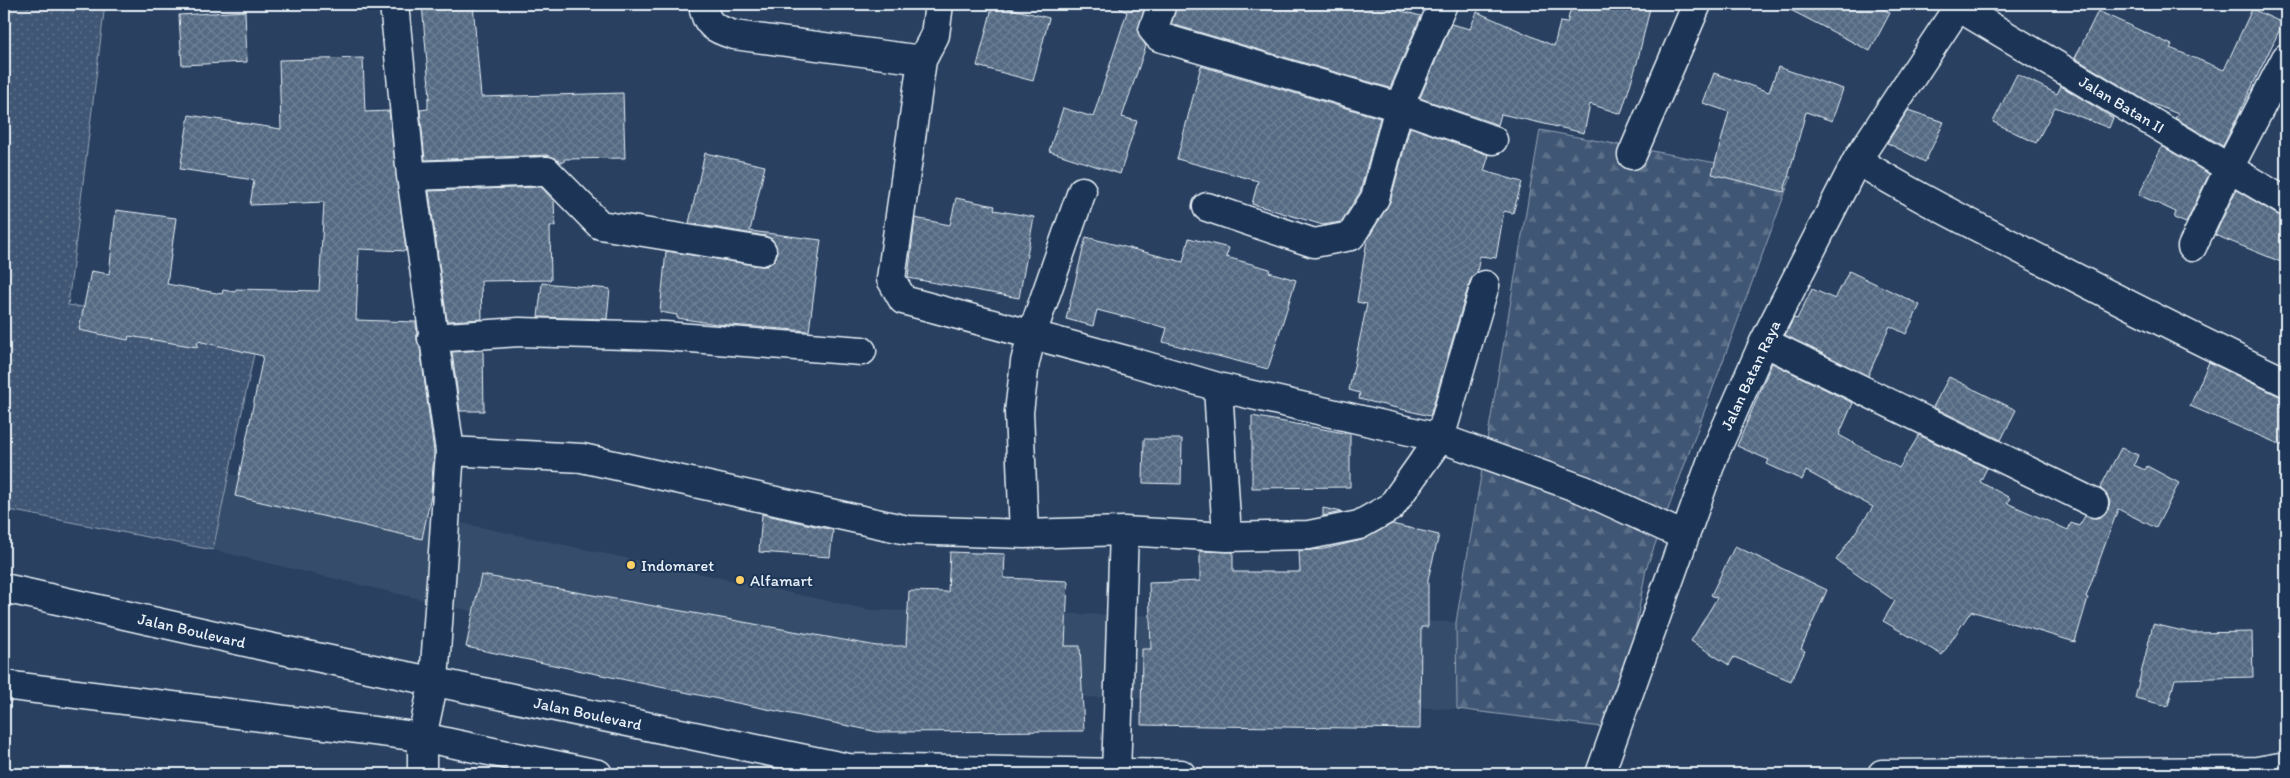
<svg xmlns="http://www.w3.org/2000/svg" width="2290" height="778" viewBox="0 0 2290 778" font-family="Itim,sans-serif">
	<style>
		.built { fill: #364d6b }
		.grass { fill: url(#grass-dots); stroke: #94a4b6 }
		.forest { fill: url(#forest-firs); stroke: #94a4b6 }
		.building { fill: url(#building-cross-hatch); stroke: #e8f1f8 }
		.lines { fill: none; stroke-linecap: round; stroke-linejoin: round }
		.minor-casing { stroke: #e8f1f8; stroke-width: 31 }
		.major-casing { stroke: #e8f1f8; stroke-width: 31 }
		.minor { stroke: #1d3557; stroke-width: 28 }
		.major { stroke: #1d3557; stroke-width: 28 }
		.poi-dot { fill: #ffd166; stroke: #1d3557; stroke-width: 2 }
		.labels { text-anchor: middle; stroke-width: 4; stroke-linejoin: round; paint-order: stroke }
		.street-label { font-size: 16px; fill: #e8f1f8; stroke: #1d3557 }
		.poi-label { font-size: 16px; fill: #e8f1f8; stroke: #1d3557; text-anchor: start }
	</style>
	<defs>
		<pattern id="grass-dots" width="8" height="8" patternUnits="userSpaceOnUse" patternTransform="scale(1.25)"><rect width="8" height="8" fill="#415774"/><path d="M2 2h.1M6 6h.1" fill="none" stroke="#5c7089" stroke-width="1.8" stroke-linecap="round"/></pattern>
		<pattern id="forest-firs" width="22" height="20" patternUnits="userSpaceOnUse" patternTransform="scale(1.25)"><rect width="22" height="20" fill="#415774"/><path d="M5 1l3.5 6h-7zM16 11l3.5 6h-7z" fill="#5c7089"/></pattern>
		<pattern id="building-cross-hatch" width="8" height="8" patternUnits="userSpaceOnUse" patternTransform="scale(1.25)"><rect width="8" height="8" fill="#556a83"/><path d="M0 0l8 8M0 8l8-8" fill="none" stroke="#6d8095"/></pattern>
	</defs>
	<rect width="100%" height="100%" fill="#294061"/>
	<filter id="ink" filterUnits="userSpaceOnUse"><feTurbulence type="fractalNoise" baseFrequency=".02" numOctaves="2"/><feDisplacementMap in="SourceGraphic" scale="10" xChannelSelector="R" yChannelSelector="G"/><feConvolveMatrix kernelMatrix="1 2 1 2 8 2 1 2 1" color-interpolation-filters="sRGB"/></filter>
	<g filter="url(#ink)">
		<!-- built -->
		<path class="built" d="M 229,474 L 871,610 L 1456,622 L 1457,709 L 795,688 L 213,550 Z"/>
		<!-- grass -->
		<path class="grass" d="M 4,4 L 105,4 L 68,305 L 259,330 L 213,550 L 4,509 Z"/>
		<!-- forest -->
		<path class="forest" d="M 1540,130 L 1791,177 L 1646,569 L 1618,729 L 1457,709 L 1456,622 Z"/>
		<!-- building -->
		<path class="building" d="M 422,4 L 473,4 L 481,97 L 623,93 L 625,158 L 564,159 L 564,162 L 560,162 L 553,157 L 546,155 L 425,160 L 420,110 L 428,109 L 428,98 L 430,98 Z
			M 993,4 L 1049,18 L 1033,81 L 977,66 Z
			M 1121,4 L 1146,4 L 1138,32 L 1146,46 L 1122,117 L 1137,121 L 1120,174 L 1049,151 L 1063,108 L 1093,117 L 1127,12 L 1120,9 Z
			M 1177,4 L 1375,4 L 1421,16 L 1390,88 L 1171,24 Z
			M 1572,4 L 1651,4 L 1637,63 L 1621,114 L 1590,104 L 1584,133 L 1501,114 L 1498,125 L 1420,98 L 1451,24 L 1470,29 L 1477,12 L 1554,46 L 1560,22 L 1567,23 Z
			M 1779,4 L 1874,4 L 1890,13 L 1870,51 Z
			M 2252,9 L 2283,23 L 2223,146 L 2175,118 L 2178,114 L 2146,101 L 2075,58 L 2098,11 L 2172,45 L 2170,48 L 2224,70 Z
			M 245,11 L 247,62 L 182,65 L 179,15 Z
			M 363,58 L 365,112 L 389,111 L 406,251 L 359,249 L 356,320 L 416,322 L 417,340 L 420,347 L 434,452 L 431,495 L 422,539 L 235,496 L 263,356 L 198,341 L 197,347 L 129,336 L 128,340 L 79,330 L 91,271 L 109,274 L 116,210 L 176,218 L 167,284 L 222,294 L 223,290 L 235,292 L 236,289 L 319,291 L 324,202 L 250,205 L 254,180 L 180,169 L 189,115 L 281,129 L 279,60 Z
			M 1201,66 L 1380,118 L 1360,192 L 1341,222 L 1323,225 L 1252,204 L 1258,181 L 1177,159 Z
			M 1778,67 L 1843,89 L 1832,121 L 1806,112 L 1784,192 L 1712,174 L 1729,112 L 1703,103 L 1714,73 L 1769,92 Z
			M 2017,74 L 2057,94 L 2061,86 L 2113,118 L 2109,128 L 2055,107 L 2036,143 L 1993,122 Z
			M 1908,110 L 1944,122 L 1925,162 L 1887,143 Z
			M 1410,127 L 1489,155 L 1484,171 L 1522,182 L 1513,213 L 1504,211 L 1496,258 L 1480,256 L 1477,272 L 1470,281 L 1430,416 L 1359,399 L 1360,393 L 1349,390 L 1367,304 L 1357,302 L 1367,240 L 1390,202 Z
			M 2162,146 L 2209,174 L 2186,223 L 2174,218 L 2176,212 L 2139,195 Z
			M 705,153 L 765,166 L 750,231 L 821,240 L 809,331 L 717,324 L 677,318 L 677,315 L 660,312 L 666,251 L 760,266 L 767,266 L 774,261 L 777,254 L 776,245 L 772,239 L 765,236 L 689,223 Z
			M 541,187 L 554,201 L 555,226 L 550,226 L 551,280 L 481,281 L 482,319 L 447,321 L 429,191 Z
			M 2236,190 L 2278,215 L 2286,218 L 2286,264 L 2215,235 Z
			M 956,198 L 995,206 L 994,210 L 1034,217 L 1019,298 L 908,278 L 915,218 L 950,225 Z
			M 1086,237 L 1183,262 L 1189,238 L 1229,248 L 1226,257 L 1270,269 L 1269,272 L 1296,280 L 1268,369 L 1163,342 L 1167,328 L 1097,310 L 1093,326 L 1066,319 Z
			M 1849,271 L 1920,305 L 1906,334 L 1890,326 L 1868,376 L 1785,335 L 1794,318 L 1797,319 L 1812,289 L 1835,299 Z
			M 542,283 L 610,289 L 607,319 L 538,317 Z
			M 483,350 L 484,411 L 460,411 L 452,352 Z
			M 2209,362 L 2279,396 L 2286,397 L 2286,447 L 2190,406 Z
			M 1772,363 L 1853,403 L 1839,435 L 1899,468 L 1919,435 L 1987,468 L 1980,482 L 2010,498 L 2007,503 L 2068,530 L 2071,523 L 2079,526 L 2085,516 L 2096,518 L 2102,516 L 2108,510 L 2110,502 L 2107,495 L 2100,488 L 2121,448 L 2138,455 L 2134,465 L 2145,470 L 2147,466 L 2179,483 L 2156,528 L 2118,509 L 2086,597 L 2088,598 L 2075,642 L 1971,611 L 1942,655 L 1883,621 L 1895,601 L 1836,560 L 1873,507 L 1806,471 L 1802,480 L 1767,464 L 1769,460 L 1737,446 Z
			M 1949,377 L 2016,410 L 2001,440 L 1933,407 Z
			M 1252,416 L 1350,434 L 1350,487 L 1252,488 Z
			M 1144,439 L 1182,439 L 1181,484 L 1143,483 Z
			M 1323,508 L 1342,512 L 1323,516 Z
			M 762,514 L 833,530 L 830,557 L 759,552 Z
			M 1392,524 L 1439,535 L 1428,579 L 1428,627 L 1421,627 L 1420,729 L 1141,725 L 1142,649 L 1151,649 L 1149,583 L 1200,581 L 1200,551 L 1233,552 L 1233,572 L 1300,572 L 1299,551 L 1324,549 L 1362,540 Z
			M 1735,546 L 1827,590 L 1801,649 L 1805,651 L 1791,681 L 1734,657 L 1729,665 L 1691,641 L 1717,598 L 1711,595 Z
			M 950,552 L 1005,554 L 1004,578 L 1068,581 L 1065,646 L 1080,646 L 1084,731 L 878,732 L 466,647 L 481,575 L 877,646 L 906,646 L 909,591 L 948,592 Z
			M 2153,624 L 2192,633 L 2252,632 L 2253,677 L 2175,679 L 2168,706 L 2135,698 Z"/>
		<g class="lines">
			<defs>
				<path id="minor" d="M 394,4 L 411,176 L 450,451 L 434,681 L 422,737 L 422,774
					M 703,4 C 705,25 715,29 734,35 L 922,60
					M 939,4 L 935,35 L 922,60 L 891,279 L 903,300 L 1133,362 L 1218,387 L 1440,438 L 1584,490 L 1684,536
					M 1162,4 L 1153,30 L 1159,37 L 1399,107 L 1493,140
					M 1953,4 L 2286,202
					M 1632,155 L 1697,4
					M 1857,160 C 1911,194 1968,222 2024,251 C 2111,296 2198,341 2286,382
					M 411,176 L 547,171 L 600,225 L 762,251
					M 1207,207 L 1314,243 L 1351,236 L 1375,198 L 1399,107 L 1443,4
					M 2192,247 L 2229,168 L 2286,58
					M 432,338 L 519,332 L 664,336 L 862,351
					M 1764,342 L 2094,503
					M 1218,387 L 1227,537
					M 450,451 L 582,458 L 907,530 L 1024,534 L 1124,531 L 1227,537 L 1309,535 L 1359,525 L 1391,507 L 1440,438 L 1485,285
					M 1024,534 L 1019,412 L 1025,362 L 1032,334 L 1082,191
					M 1116,774 L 1124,531
					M 1600,774 L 1713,457 L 1764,342 L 1857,160 L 1960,4"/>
				<path id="major" d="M 4,588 L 268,647 L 848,768 L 1181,774
					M 4,685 L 422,737 L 598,774
					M 1882,774 L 2257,771 L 2286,766"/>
			</defs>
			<!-- minor casing -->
			<use href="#minor" class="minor-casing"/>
			<!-- major casing -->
			<use href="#major" class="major-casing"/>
			<!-- minor -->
			<use href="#minor" class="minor"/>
			<!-- major -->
			<use href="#major" class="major"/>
		</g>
	</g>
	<!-- markers -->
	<g class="poi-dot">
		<circle cx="631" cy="565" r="5"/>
		<circle cx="740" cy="580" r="5"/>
	</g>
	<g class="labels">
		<!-- street labels -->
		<g class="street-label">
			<text transform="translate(2122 104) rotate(31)" y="6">Jalan Batan II</text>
			<text transform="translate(1750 375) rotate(-65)" y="6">Jalan Batan Raya</text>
			<text transform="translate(192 630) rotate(13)" y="6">Jalan Boulevard</text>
			<text transform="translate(588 713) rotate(12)" y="6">Jalan Boulevard</text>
		</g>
		<!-- poi labels -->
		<g class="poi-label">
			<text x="641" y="571">Indomaret</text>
			<text x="750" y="586">Alfamart</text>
		</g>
	</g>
	<!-- margin -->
	<rect width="2290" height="778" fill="none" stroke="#1d3557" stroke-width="20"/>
	<rect x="10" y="10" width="2270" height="758" fill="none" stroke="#e8f1f8" stroke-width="2" filter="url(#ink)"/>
</svg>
